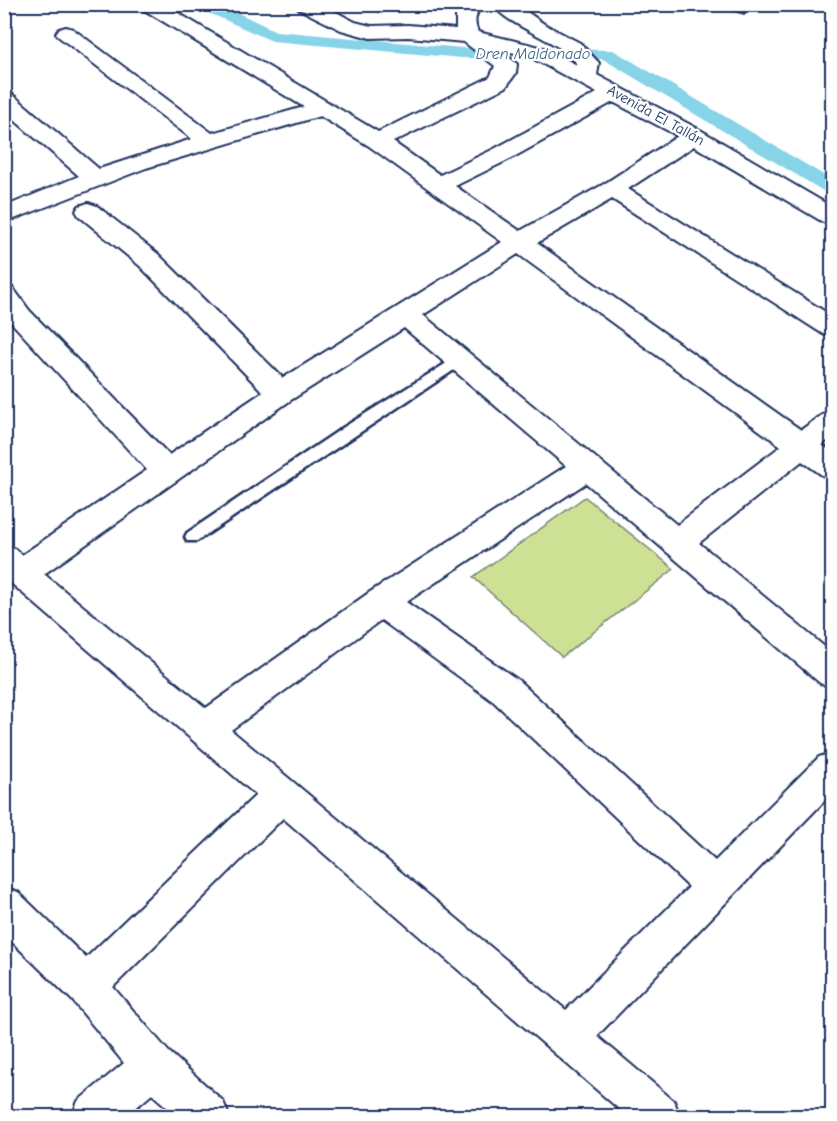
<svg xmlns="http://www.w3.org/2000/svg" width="837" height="1121" viewBox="0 0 837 1121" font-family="'Comic Neue',sans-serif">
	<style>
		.green { fill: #cee094; stroke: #748879; stroke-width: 1.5 }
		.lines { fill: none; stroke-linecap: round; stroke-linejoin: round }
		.canal { fill: #87d3e7; fill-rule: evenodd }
		.service-casing { stroke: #1b2f5e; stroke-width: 5 }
		.minor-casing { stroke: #1b2f5e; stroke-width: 4 }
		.path { stroke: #1b2f5e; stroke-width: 3; stroke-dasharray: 1 3; stroke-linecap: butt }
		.service { fill: #fff; fill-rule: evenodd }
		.minor { fill: #fff; fill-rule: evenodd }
		.wall { fill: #c3a680; stroke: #1b2f5e; stroke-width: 1.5 }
		.shaded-wall { fill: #9f8768; stroke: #1b2f5e; stroke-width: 1.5 }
		.labels { text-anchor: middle; stroke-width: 4.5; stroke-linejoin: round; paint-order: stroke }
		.far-street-label { font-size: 15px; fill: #1b2f5e; stroke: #fff }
		.far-water-label { font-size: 16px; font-style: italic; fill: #3b6087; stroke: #fff }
	</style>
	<rect width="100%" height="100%" fill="#fff"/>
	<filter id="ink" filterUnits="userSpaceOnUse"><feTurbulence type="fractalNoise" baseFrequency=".0167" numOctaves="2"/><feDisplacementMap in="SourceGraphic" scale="12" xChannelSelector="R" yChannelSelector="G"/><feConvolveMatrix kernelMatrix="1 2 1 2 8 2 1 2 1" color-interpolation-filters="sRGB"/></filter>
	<g filter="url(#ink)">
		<!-- green -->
		<path class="green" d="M 585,497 L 674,569 L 562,657 L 473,577 Z"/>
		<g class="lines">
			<!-- canal -->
			<path class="canal" d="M 196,4 L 219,4 L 276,31 L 462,48 L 613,50 L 832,180 L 832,194 L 825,192 L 603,59 L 462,58 L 272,41 L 198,8 Z"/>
			<defs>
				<path id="service" d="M 458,356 L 463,358 L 465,361 L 463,364 L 197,541 L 187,541 L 185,537 L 187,533 L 344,427 Z"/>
				<path id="minor" d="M 138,4 L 163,4 L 378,132 L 490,77 L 495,66 L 464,42 L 408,37 L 370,38 L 341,30 L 297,8 L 294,4 L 321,4 L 355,22 L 371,26 L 408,25 L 456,29 L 456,15 L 462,4 L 482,4 C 476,14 473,21 478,32 L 544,48 L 577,65 C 569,44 509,28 492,4 L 516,4 L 544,24 L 580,43 L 599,63 L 597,75 L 702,131 L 832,207 L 832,224 L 823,222 L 694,146 L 628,189 L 832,316 L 832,337 L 823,334 L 612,199 L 537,243 L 801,430 L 822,415 L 832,412 L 832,437 L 822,445 L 832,452 L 832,478 L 822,475 L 802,461 L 699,543 L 832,653 L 832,688 L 820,683 L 586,483 L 406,602 L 518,680 L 715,861 L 819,757 L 832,753 L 832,793 L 597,1036 L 674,1101 L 680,1116 L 627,1116 L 283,818 L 113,987 L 168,1051 L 223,1101 L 229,1116 L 177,1116 L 152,1094 L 126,1116 L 72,1116 L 78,1101 L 124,1063 L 72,1000 L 4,934 L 4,887 L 18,892 L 86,958 L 256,795 L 4,577 L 4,545 L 15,549 L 22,555 L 147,470 L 11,322 L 4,314 L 4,285 L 13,288 L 29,310 L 169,455 L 263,392 L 140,266 L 79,216 L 76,211 L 79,206 L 88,203 L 97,206 L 158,254 L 283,378 L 502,242 L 369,146 L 320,116 L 146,168 L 4,223 L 4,207 L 79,176 L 4,111 L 4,93 L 12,94 L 99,169 L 192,139 L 59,37 L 56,33 L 59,29 L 66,27 L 73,29 L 212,133 L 304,107 L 141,8 ZM 499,49 L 530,57 L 597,93 L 494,149 L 440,175 L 393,142 L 506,87 L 516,73 L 517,64 ZM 613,102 L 678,136 L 604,184 L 520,231 L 455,186 L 510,159 ZM 518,254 L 781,446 L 677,525 L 423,315 ZM 404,328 L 566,466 L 370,592 L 206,708 L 44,574 L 291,400 ZM 381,620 L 494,702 L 689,887 L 566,1010 L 231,730 Z"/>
			</defs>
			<!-- service casing -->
			<use href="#service" class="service-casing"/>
			<!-- minor casing -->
			<use href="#minor" class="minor-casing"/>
			<!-- path -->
			<path class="path" d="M 378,12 L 395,4"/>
			<!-- service -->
			<use href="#service" class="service"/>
			<!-- minor -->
			<use href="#minor" class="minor"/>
		</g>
		<!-- wall -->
		<path class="wall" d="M 711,4 L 751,4 L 744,14 Z"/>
		<!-- shaded-wall -->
		<path class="shaded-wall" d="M 746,4 L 751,4 L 744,14 Z"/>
	</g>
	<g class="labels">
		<!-- far-street labels -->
		<g class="far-street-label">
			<text transform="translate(656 115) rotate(29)" y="5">Avenida El Tallán</text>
		</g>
		<!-- far-water labels -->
		<g class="far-water-label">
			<text x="533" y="59">Dren Maldonado</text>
		</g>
	</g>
	<!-- margin -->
	<rect width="837" height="1121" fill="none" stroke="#fff" stroke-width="24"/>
	<rect x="12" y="12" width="813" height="1097" fill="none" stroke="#1b2f5e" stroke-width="2" filter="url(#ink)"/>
</svg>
